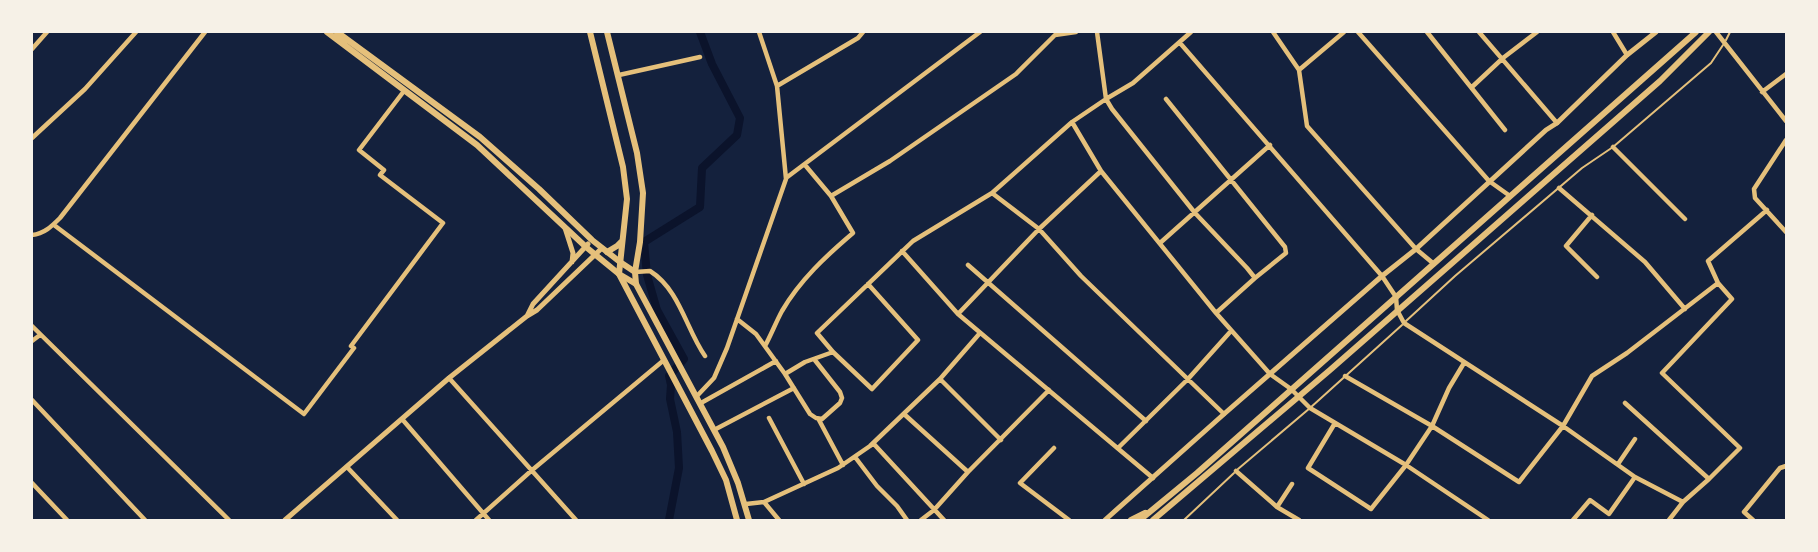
<svg xmlns="http://www.w3.org/2000/svg" width="1818" height="552" viewBox="0 0 1818 552" font-family="Ubuntu,sans-serif">
	<style>
		.lines { fill: none; stroke-linecap: round; stroke-linejoin: round }
		.canal { stroke: #0b132b; stroke-width: 8 }
		.service { stroke: #e5c07b; stroke-width: 2 }
		.minor { stroke: #e5c07b; stroke-width: 4.5 }
		.tertiary { stroke: #e5c07b; stroke-width: 5 }
		.secondary { stroke: #e5c07b; stroke-width: 6 }
		.primary { stroke: #e5c07b; stroke-width: 6 }
	</style>
	<rect width="100%" height="100%" fill="#14213d"/>
	<g class="lines">
		<!-- canal -->
		<path class="canal" d="M 669,520 L 679,468 L 677,432 L 670,399 L 671,385 L 669,376 L 684,359 L 657,310 L 647,275 L 644,242 L 700,207 L 702,168 L 737,135 L 740,118 L 712,64 L 700,32"/>
		<!-- service -->
		<path class="service" d="M 1726,40 L 1730,32
			M 1406,321 L 1455,276 L 1582,168 L 1613,147 L 1711,63 L 1723,45
			M 1238,469 L 1310,408 L 1402,325
			M 1184,520 L 1234,473"/>
		<!-- minor -->
		<path class="minor" d="M 1097,32 L 1106,99 L 1112,109 L 1195,213 L 1247,268 L 1255,278
			M 1273,32 L 1299,70 L 1307,126 L 1416,249 L 1434,264
			M 1358,32 L 1489,181 L 1510,196
			M 1427,32 L 1505,130
			M 1479,32 L 1557,123
			M 1613,32 L 1627,55
			M 1716,32 L 1786,121
			M 1180,43 L 1382,276 L 1396,297 L 1397,310 L 1404,323 L 1563,426 L 1635,477 L 1609,514 L 1590,500 L 1573,520
			M 32,49 L 47,32
			M 1299,70 L 1344,32
			M 619,75 L 700,57
			M 777,86 L 858,38 L 863,32
			M 1472,87 L 1503,58 L 1537,32
			M 1762,92 L 1786,74
			M 1166,99 L 1285,247 L 1286,253 L 1255,278 L 1216,313
			M 1072,122 L 1101,171 L 1216,313 L 1270,374 L 1291,389 L 1310,408 L 1406,465 L 1488,520
			M 32,138 L 85,89 L 136,32
			M 1786,140 L 1754,189 L 1755,198 L 1786,232
			M 1613,147 L 1685,219
			M 786,178 L 980,32
			M 1559,188 L 1645,262 L 1685,309
			M 992,193 L 1039,229 L 1081,276 L 1224,414
			M 831,196 L 890,161 L 1016,74 L 1055,35 L 1076,32
			M 1592,215 L 1566,246 L 1597,277
			M 54,225 L 304,414 L 354,348 L 351,346 L 443,223 L 380,175 L 384,170 L 359,150 L 404,91
			M 32,235 C 44,234 52,226 60,218 L 205,32
			M 1160,243 L 1270,145
			M 902,251 L 958,314 L 1153,478
			M 968,265 L 1146,421
			M 635,272 L 650,271 C 680,290 686,329 705,356
			M 868,284 L 918,340 L 872,389 L 833,352 L 817,333 L 913,241 L 992,193 L 1072,122 L 1106,99 L 1133,83 L 1191,32
			M 958,314 L 1039,229 L 1101,171
			M 737,319 L 756,334 L 785,374 L 805,362 L 833,352
			M 32,326 L 229,520
			M 32,341 L 40,335
			M 765,346 C 771,335 776,322 782,311 C 800,280 826,256 853,233 L 831,196 L 805,165
			M 785,374 L 810,414 L 816,418 L 822,419 L 840,403 L 842,398 L 840,392 L 814,359
			M 1345,376 L 1432,426 L 1519,482 L 1563,426 L 1592,376 L 1627,353 L 1718,283 L 1708,261 L 1767,210
			M 449,378 L 576,520
			M 940,379 L 980,333
			M 697,396 L 714,378 L 727,348 L 786,179 L 777,86 L 759,32
			M 32,400 L 145,520
			M 701,403 L 776,361
			M 1625,403 L 1709,479 L 1740,448 L 1662,373 L 1732,299 L 1718,283
			M 904,414 L 968,472
			M 769,418 L 804,484
			M 402,419 L 489,520
			M 819,420 L 843,465
			M 1335,423 L 1308,468 L 1371,509 L 1406,465 L 1432,426 L 1449,388 L 1464,363
			M 714,430 L 794,388
			M 873,443 L 944,520
			M 1054,448 L 1020,483 L 1069,520
			M 1118,448 L 1188,379 L 1231,331
			M 855,457 L 877,486 L 897,506 L 907,520
			M 1618,464 L 1635,439
			M 347,467 L 397,520
			M 1236,471 L 1277,507 L 1299,520
			M 1635,477 L 1683,502 L 1709,479
			M 32,483 L 67,520
			M 746,504 L 764,502
			M 1277,507 L 1292,484
			M 476,520 L 531,471 L 664,360
			M 779,520 L 764,502 L 838,468 L 870,446 L 940,379 L 1001,440
			M 921,520 L 934,510 L 968,472 L 1049,390
			M 1669,520 L 1683,502
			M 1753,520 L 1744,512 L 1780,468 L 1786,466"/>
		<!-- tertiary -->
		<path class="tertiary" d="M 565,228 L 573,253 L 572,262
			M 527,316 L 533,304 L 588,244
			M 285,520 L 449,378 L 527,316 L 537,310 L 602,248
			M 1105,520 L 1224,414 L 1382,276 L 1416,249 L 1546,130 L 1557,123 L 1627,55 L 1656,32"/>
		<!-- secondary -->
		<path class="secondary" d="M 327,32 L 477,145 L 586,247 L 619,274 L 636,284
			M 337,32 L 480,137 L 539,189 L 592,240 L 620,262 L 635,272"/>
		<!-- primary -->
		<path class="primary" d="M 590,32 L 623,167 L 627,199 L 619,274 L 712,451 L 726,480 L 737,520
			M 607,32 L 637,153 L 643,193 L 640,242 L 635,272 L 636,284 L 723,447 L 738,483 L 749,520
			M 607,252 L 617,246 L 622,241
			M 1131,520 L 1145,513
			M 1140,520 L 1197,473 L 1696,32
			M 1153,520 L 1330,370 L 1660,81 L 1709,32"/>
	</g>
	<!-- border -->
	<rect width="1818" height="552" fill="none" stroke="#f6f1e7" stroke-width="66"/>
</svg>
